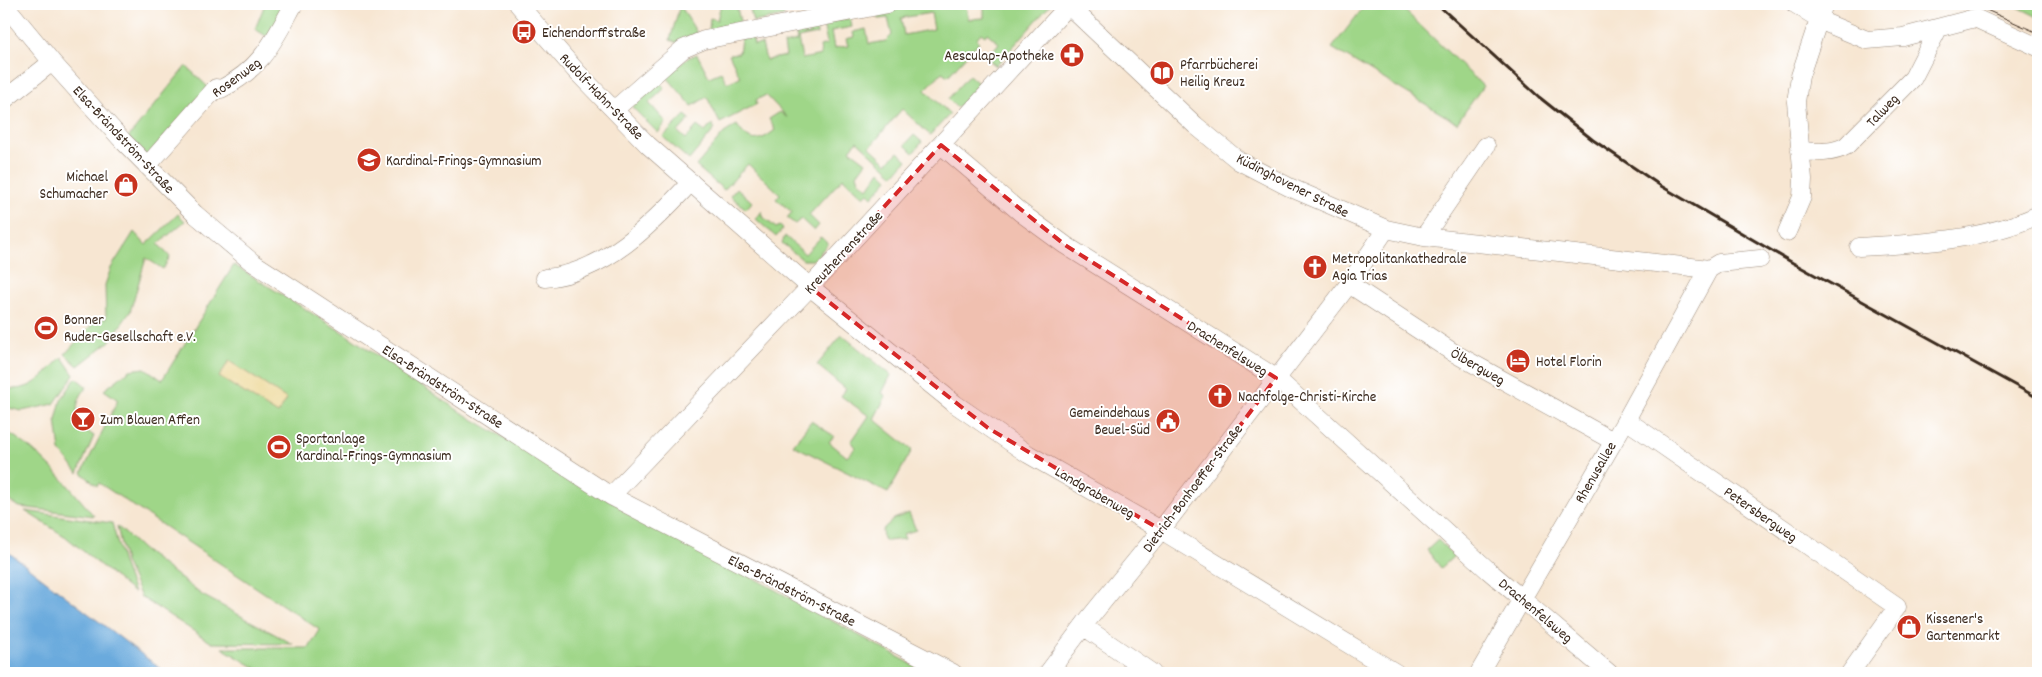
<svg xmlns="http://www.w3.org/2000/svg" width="2042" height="677" viewBox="0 0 2042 677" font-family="Dekko,sans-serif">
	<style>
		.green { fill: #9fd688; stroke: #6d8053; fill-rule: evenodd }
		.sand { fill: #eeda9e; stroke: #94825e }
		.water { fill: #6aaadd; stroke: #526a7e }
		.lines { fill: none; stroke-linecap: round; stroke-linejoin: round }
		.minor-casing { stroke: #998878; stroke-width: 19 }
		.minor { stroke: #fff; stroke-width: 18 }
		.tram { stroke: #3b2a1e; stroke-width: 1 }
		.rail { stroke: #3b2a1e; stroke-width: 3 }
		.marked { fill: #d62828; fill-opacity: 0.2; stroke: #d62828; stroke-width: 4; stroke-dasharray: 10 6; stroke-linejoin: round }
		.labels { text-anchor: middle; stroke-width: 4; stroke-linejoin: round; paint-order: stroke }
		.poi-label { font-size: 15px; fill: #3b2a1e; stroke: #fff; text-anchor: start }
		.street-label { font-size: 15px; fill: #3b2a1e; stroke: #fff }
	</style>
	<rect width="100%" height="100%" fill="#fff"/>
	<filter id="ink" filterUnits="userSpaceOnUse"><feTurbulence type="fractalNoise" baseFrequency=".02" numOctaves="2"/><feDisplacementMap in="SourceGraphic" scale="10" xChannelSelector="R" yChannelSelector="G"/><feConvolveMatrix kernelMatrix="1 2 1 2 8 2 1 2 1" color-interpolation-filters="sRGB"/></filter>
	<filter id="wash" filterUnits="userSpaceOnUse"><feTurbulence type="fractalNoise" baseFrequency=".0096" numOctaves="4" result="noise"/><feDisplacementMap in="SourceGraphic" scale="20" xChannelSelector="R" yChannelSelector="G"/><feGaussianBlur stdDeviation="1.12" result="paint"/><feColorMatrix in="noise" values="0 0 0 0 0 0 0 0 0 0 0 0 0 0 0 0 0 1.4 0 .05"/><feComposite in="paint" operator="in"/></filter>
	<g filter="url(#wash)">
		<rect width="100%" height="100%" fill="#f7e6d2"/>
		<!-- green -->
		<path class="green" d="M 265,4 L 294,4 L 274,41 L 255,29 Z
			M 721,4 L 736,4 L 741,25 L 709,31 L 710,18 L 717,20 Z
			M 749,4 L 774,4 L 777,6 L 782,4 L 784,16 L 753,22 Z
			M 924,4 L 966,4 L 968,19 L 984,18 L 984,5 L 981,4 L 1051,4 L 996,66 L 987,58 L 999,43 L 987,33 L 985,36 L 981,33 L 976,39 L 979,42 L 948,76 L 942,72 L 925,90 L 950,114 L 930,135 L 902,109 L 870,147 L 887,163 L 898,152 L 907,160 L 894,175 L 857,141 L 850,150 L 866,162 L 857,174 L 859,181 L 868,188 L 880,171 L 888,179 L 872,197 L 868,193 L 864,197 L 843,178 L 809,215 L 819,225 L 814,231 L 801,219 L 795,224 L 787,218 L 792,212 L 776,199 L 780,194 L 748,164 L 724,190 L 696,166 L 724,133 L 737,125 C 749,144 759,143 775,130 L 769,119 L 780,112 L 788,118 L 766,95 L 756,100 L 757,104 L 720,123 L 707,97 L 692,106 L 666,76 L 688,58 L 697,54 L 709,77 L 721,72 L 727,83 L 740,77 L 729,54 L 739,53 L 741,39 L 752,37 L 754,45 L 762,44 L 766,60 L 786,56 L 784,44 L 797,41 L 795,29 L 816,25 L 817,34 L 798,38 L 802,59 L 821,55 L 820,46 L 827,44 L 823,23 L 850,18 L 852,27 L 831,31 L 834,48 L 848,46 L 846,39 L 854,37 L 853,32 L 866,29 L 869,44 L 886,41 L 892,35 L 888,18 L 878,19 L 876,13 ZM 931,13 L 934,29 L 904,35 L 901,18 Z
			M 1366,4 L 1398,4 L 1483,86 L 1457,123 L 1332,48 Z
			M 2012,4 L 2038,4 L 2038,17 Z
			M 680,5 L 697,33 L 677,43 L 670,40 Z
			M 186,66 L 208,87 L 147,156 L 127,139 Z
			M 969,75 L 979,84 L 957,108 L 948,99 Z
			M 659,82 L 665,88 L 649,103 L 666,122 L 658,133 L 632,107 Z
			M 685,115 L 690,119 L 678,132 L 686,139 L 697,126 L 705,132 L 712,124 L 715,129 L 689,160 L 663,137 Z
			M 914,135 L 922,142 L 913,153 L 905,145 Z
			M 737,188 L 752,202 L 746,209 L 730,196 Z
			M 762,211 L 762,216 L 776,228 L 780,226 L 783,229 L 776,237 L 756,219 Z
			M 178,214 L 185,221 L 158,244 L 170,257 L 163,269 L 146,258 L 130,312 L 109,342 L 78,366 L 65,354 L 98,318 L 106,319 L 105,285 L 111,268 L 134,232 L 146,245 Z
			M 785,236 L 805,254 L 821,237 L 828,244 L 813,260 L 803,260 L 782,243 Z
			M 234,265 L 347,335 L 459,411 L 599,494 L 928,673 L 264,673 L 222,648 L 309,648 L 320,630 L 99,483 L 97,486 L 82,473 L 118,400 L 104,390 L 130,370 L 145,368 L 162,380 Z
			M 842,335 L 891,375 L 882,393 L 886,396 L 874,419 L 912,450 L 888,493 L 793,445 L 811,421 L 834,436 L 829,442 L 847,457 L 856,447 L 851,442 L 869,416 L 841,396 L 846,389 L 817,365 Z
			M 62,357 L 74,375 L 54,404 L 22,411 L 4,407 L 4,388 C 33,393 42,376 62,357 Z
			M 76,378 L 87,387 C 71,405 75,424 94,436 L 78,473 L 60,451 L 56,420 L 61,400 Z
			M 4,430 C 41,451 67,484 94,516 L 20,507 L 12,503 L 4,496 Z
			M 25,511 L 112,523 L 123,563 L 134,593 L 66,537 Z
			M 909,513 L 916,530 L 903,534 L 905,539 L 887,541 L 883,539 L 882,530 L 894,519 Z
			M 117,526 L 142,549 L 202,595 L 293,644 L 212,643 L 141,597 L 125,562 Z
			M 1438,540 L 1454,556 L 1441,568 L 1427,550 Z"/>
		<!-- sand -->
		<path class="sand" d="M 229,361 L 287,399 L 278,414 L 219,377 Z"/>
		<!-- water -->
		<path class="water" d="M 4,549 L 148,659 L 167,673 L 4,673 Z"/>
	</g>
	<g filter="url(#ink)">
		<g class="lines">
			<defs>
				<path id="minor" d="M 4,4 L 52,62 L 123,141 L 195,214 L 252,262 L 611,496 L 953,673
					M 518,4 L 577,72 L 648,145 L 810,287 L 955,404 L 1028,454 L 1161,530 L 1396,673
					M 1067,4 L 1195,125 L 1239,161 L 1289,187 L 1386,229 L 1424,237 L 1709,269 L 1719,263 L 1760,259
					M 1795,4 L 1826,23 L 1867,40 L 1903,37 L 1975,18 L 2038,47
					M 4,100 L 52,62
					M 614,110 L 683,49 L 704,40 L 888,4
					M 941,145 L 1020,212 L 1065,245 L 1276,378 L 1489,571 L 1609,673
					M 1800,151 C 1816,152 1832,154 1846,146 L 1913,78 L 1938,29
					M 147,166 L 216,88 L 221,89 C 261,69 273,42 294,4
					M 1787,232 L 1802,197 L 1803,179 L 1796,102 L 1800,76 L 1824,4
					M 1424,237 L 1486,146
					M 1859,247 C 1916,244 1986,240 2038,215
					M 545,278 C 605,273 652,224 691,182
					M 1349,284 L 1454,353 L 1613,441
					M 1626,420 L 1897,607 L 1850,673
					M 611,496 L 810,287 L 1070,4
					M 1083,626 L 1152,673
					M 1048,673 L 1087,621 L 1161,530 L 1349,284 L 1386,229
					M 1479,673 L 1626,420 L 1709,269"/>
			</defs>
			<!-- minor casing -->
			<use href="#minor" class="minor-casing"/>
			<!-- minor -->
			<use href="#minor" class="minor"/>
			<!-- tram -->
			<path class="tram" d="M 1973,4 L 2038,33"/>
			<!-- rail -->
			<path class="rail" d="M 1437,4 L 1539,97 L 1593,140 L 1661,186 L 1793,263 L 2038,398"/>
		</g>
	</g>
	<!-- marked area -->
	<path class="marked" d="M 941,145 L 1065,245 L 1276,378 L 1161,530 L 988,428 L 810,287 Z"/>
	<!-- icons -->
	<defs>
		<symbol id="bus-disc" viewBox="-11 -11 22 22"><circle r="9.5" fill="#c8321e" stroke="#fff"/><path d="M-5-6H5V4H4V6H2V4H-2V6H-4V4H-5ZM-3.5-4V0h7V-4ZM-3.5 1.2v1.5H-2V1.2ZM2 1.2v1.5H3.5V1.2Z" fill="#fff"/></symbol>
		<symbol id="pharmacy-disc" viewBox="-11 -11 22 22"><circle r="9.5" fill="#c8321e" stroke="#fff"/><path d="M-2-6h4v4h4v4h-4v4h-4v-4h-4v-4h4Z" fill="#fff"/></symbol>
		<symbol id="library-disc" viewBox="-11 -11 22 22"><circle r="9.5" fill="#c8321e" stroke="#fff"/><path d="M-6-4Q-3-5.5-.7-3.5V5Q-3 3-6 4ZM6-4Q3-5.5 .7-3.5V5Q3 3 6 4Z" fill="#fff"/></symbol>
		<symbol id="school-disc" viewBox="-11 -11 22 22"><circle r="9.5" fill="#c8321e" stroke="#fff"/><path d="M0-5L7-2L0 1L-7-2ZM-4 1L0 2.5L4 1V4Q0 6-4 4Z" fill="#fff"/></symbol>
		<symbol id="shop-disc" viewBox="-11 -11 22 22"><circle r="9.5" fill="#c8321e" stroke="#fff"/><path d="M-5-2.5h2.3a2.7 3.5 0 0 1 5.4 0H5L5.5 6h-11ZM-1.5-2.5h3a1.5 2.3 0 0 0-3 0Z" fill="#fff"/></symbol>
		<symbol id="church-disc" viewBox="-11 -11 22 22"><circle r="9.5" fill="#c8321e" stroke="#fff"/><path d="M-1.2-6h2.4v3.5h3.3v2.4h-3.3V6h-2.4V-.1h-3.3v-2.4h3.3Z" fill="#fff"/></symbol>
		<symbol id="stadium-disc" viewBox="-11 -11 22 22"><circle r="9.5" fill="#c8321e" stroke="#fff"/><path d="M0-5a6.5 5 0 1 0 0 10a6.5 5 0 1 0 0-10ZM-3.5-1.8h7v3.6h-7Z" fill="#fff"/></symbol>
		<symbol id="hotel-disc" viewBox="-11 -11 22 22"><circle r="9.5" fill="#c8321e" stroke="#fff"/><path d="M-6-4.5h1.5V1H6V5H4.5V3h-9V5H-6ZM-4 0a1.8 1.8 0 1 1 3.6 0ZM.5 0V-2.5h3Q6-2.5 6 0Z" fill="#fff"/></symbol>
		<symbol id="bar-disc" viewBox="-11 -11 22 22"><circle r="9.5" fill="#c8321e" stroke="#fff"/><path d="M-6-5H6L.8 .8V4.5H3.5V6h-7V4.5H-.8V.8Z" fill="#fff"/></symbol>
		<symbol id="civic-disc" viewBox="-11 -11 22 22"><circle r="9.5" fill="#c8321e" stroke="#fff"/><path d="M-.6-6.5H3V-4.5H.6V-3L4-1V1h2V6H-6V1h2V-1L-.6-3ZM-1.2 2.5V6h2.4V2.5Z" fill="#fff"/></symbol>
	</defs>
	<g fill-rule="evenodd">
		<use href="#bus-disc" x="510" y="18" width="28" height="28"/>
		<use href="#pharmacy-disc" x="1058" y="41" width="28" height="28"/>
		<use href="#library-disc" x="1148" y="59" width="28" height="28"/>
		<use href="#school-disc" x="355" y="146" width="28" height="28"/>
		<use href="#shop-disc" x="112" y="171" width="28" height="28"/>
		<use href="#church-disc" x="1301" y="253" width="28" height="28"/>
		<use href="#stadium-disc" x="32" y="314" width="28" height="28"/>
		<use href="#hotel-disc" x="1504" y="347" width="28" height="28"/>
		<use href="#church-disc" x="1206" y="382" width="28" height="28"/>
		<use href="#bar-disc" x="69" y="405" width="28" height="28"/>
		<use href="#civic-disc" x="1154" y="407" width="28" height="28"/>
		<use href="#stadium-disc" x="265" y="433" width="28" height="28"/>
		<use href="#shop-disc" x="1895" y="613" width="28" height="28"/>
	</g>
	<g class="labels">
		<!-- poi labels -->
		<g class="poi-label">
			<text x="542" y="37">Eichendorffstraße</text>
			<text x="1054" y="60" text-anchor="end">Aesculap-Apotheke</text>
			<text x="1180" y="69">Pfarrbücherei<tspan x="1180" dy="17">Heilig Kreuz</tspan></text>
			<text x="386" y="165">Kardinal-Frings-Gymnasium</text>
			<text x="108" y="181" text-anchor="end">Michael<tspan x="108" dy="17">Schumacher</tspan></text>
			<text x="1332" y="263">Metropolitankathedrale<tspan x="1332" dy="17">Agia Trias</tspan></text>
			<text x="64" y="324">Bonner<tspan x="64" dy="17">Ruder-Gesellschaft e.V.</tspan></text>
			<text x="1536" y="366">Hotel Florin</text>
			<text x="1238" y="401">Nachfolge-Christi-Kirche</text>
			<text x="1150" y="417" text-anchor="end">Gemeindehaus<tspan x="1150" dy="17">Beuel-Süd</tspan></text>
			<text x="100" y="424">Zum Blauen Affen</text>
			<text x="296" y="443">Sportanlage<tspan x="296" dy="17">Kardinal-Frings-Gymnasium</tspan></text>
			<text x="1926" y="623">Kissener's<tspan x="1926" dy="17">Gartenmarkt</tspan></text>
		</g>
		<!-- street labels -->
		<g class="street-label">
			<text transform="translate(236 77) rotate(-36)" y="5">Rosenweg</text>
			<text transform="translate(602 96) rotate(46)" y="5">Rudolf-Hahn-Straße</text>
			<text transform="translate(1882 110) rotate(-46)" y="5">Talweg</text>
			<text transform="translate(124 139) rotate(47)" y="5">Elsa-Brändström-Straße</text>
			<text transform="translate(1293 185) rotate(27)" y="5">Küdinghovener Straße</text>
			<text transform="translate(843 252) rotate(-47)" y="5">Kreuzherrenstraße</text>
			<text transform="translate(1228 348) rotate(32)" y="5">Drachenfelsweg</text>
			<text transform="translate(1478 366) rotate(30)" y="5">Ölbergweg</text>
			<text transform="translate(443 386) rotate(33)" y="5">Elsa-Brändström-Straße</text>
			<text transform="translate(1595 472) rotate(-60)" y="5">Rhenusallee</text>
			<text transform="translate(1192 488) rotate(-53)" y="5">Dietrich-Bonhoeffer-Straße</text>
			<text transform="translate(1095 492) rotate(30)" y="5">Landgrabenweg</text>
			<text transform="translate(1761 514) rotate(35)" y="5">Petersbergweg</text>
			<text transform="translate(792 590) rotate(27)" y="5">Elsa-Brändström-Straße</text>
			<text transform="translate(1536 610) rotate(40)" y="5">Drachenfelsweg</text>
		</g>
	</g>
	<!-- margin -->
	<rect width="2042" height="677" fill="none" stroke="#fff" stroke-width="20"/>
</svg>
